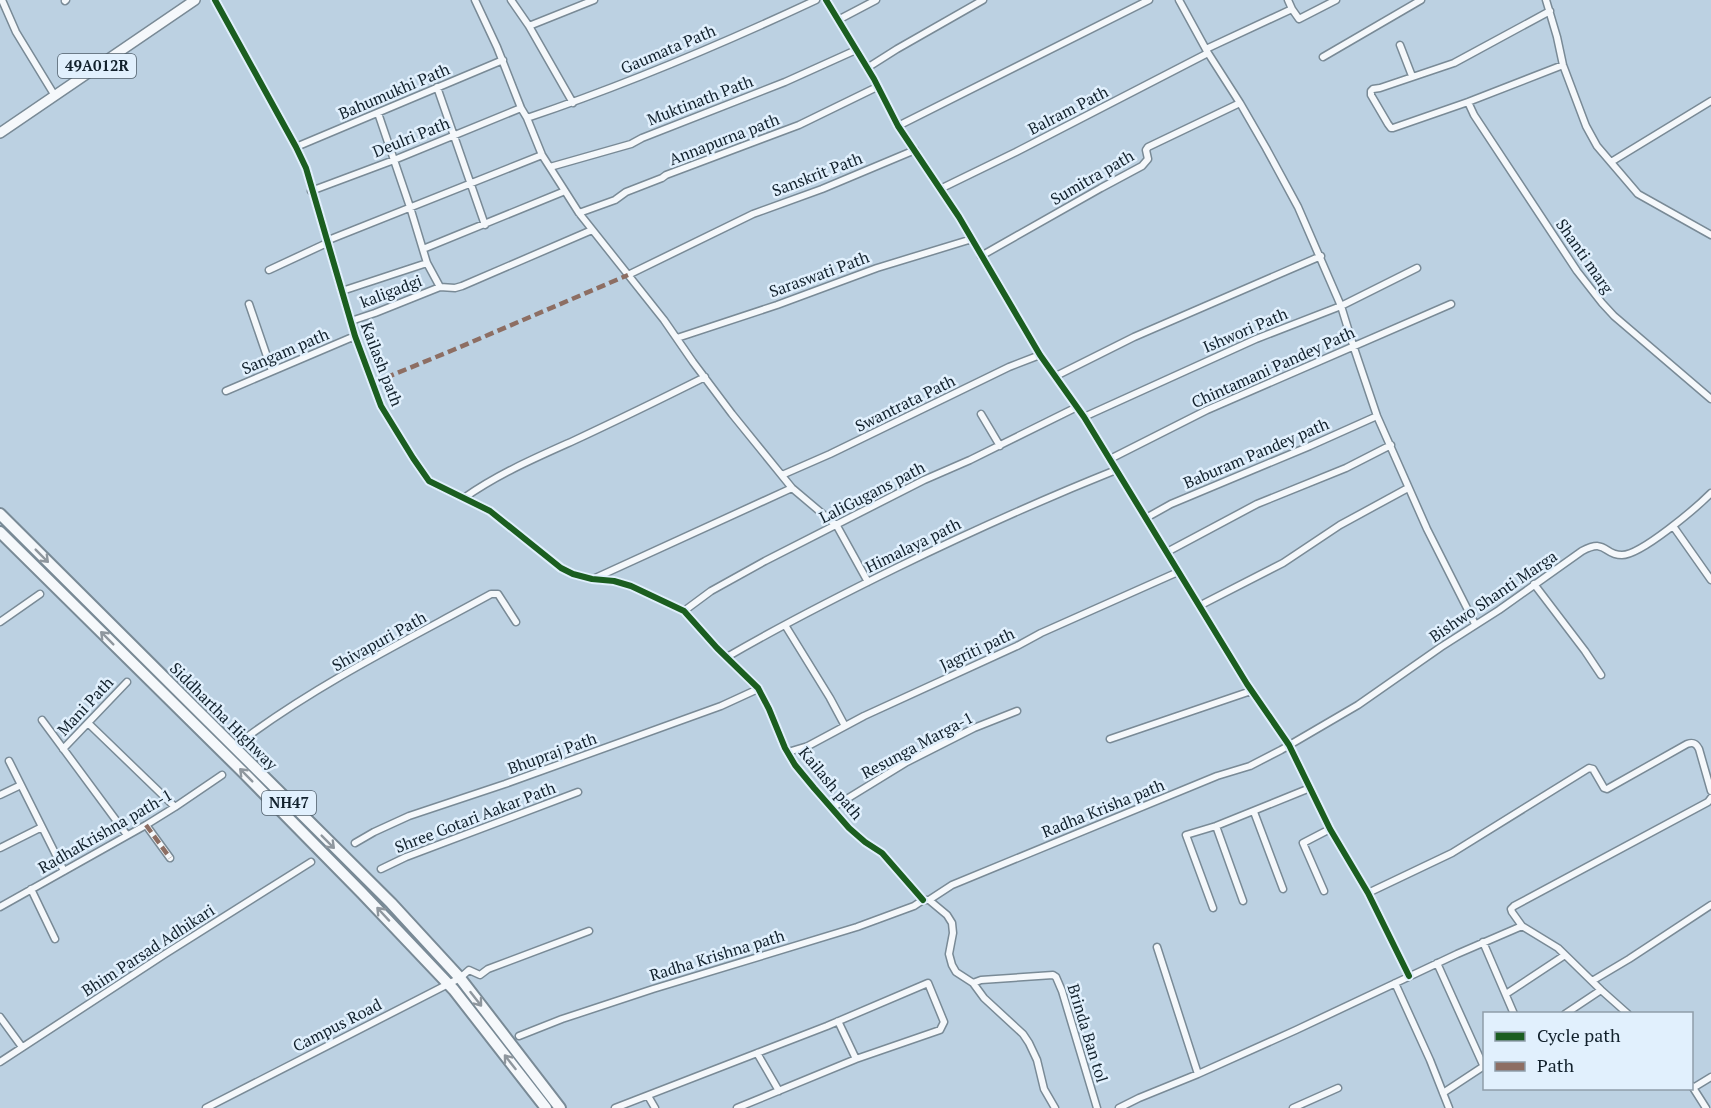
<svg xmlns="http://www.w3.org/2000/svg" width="1711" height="1108" viewBox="0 0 1711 1108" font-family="'PT Serif',serif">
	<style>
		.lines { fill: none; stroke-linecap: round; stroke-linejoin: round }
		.street-casing { stroke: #798a96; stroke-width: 9 }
		.primary-casing { stroke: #798a96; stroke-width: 12 }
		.highway-casing { stroke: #798a96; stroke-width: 14 }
		.street { stroke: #f5f8fb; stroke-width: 6 }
		.primary { stroke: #f5f8fb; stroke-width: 9 }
		.highway { stroke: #f5f8fb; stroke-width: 10 }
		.quiet { stroke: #8d6e63; stroke-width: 4.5; stroke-dasharray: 9 4.5; stroke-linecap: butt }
		.cycleway-casing { stroke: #e1f0fd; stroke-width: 10 }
		.cycleway { stroke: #1b5e20; stroke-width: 6 }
		.oneway { stroke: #8f979e }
		.labels { text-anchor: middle; stroke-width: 5; stroke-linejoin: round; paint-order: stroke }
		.shield { fill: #e1f0fd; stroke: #505f6b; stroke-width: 1.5 }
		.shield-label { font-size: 15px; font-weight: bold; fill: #12212c }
		.street-label { font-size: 16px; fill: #12212c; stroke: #e1f0fd }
	</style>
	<rect width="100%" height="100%" fill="#bcd1e2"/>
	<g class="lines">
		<defs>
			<path id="street" d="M 2,0 L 16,32 L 55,96
				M 215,0 L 296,147 L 306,168 L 355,336 L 381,406 L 413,458 L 429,481 L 490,511 L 561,568 L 573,574 L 592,579 L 614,581 L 631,586 L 684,611 L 717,648 L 758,688 L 769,709 L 785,748 L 795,765 L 814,788 L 849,828 L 865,842 L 882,853 L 923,900
				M 475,0 L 497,47 L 521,108 L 527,118 L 542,155 L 565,191 L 579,213 L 664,320 L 693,362 L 732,414 L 792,488 L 837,526 L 868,582
				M 511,0 L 529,26 L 573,103
				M 826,0 L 874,79 L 898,126 L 959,217 L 1040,355 L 1084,417 L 1247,684 L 1289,745 L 1330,829 L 1368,893 L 1409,976
				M 1179,0 L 1208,53 L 1240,103 L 1266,148 L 1298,207 L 1341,306 L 1353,345 L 1377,416 L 1427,529 L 1475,624
				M 1288,0 L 1292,9
				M 1546,0 L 1557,37 L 1563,65 L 1586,126 L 1597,146 L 1638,194 L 1711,235
				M 65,1 L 66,0
				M 1550,11 L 1454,63 L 1380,88 L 1373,89 L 1371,91 L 1371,95 L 1388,124 L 1391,128 L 1393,128 L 1468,102 L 1563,65
				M 838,20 L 876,0
				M 529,26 L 594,0
				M 1400,45 L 1412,76
				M 1206,49 L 1292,9 L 1299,19 L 1336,0
				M 1323,57 L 1421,0
				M 867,68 L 897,49 L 983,0
				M 437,87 L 485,225
				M 1468,102 L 1474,115 L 1577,271 L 1602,303 L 1614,316 L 1711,399
				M 378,113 L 410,207 L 427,263 L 440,287
				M 527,118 C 625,85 722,44 816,0
				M 898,126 L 1149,0
				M 296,147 L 503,60
				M 1611,162 L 1711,101
				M 550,167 L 631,144 L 642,138 L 785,82 L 856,50
				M 940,189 L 1016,152 L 1208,53
				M 311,191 L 394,160 L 521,108
				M 579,213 L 615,200 L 626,192 L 662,178 L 666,175 L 799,125 L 877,87
				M 326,241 L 542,155
				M 423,249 L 565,191
				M 981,256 L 1101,188 L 1142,166 L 1148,159 L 1146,150 L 1148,147 L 1240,103
				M 269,270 L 327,243
				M 628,275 L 753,214 L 822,189 L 915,150
				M 342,291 L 427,263
				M 249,304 L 272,371
				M 351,321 L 375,313 L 440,287 L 455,288 L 462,286 L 592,230
				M 677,338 L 777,305 L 877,268 L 972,239
				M 1056,376 L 1134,337 L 1321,256
				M 226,391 L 355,336
				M 981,414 L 1000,446
				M 1084,417 L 1256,339 L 1341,306 L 1417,268
				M 1110,459 L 1207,410 L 1451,304
				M 782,475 L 830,454 L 1009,367 L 1040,355
				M 464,498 C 498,474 535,458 573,441 C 618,420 661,399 705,377
				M 1146,518 L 1171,504 L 1310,446 L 1377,416
				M 1673,526 L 1711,580
				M 1167,552 L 1257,504 L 1346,468 L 1391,445
				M 593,579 L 792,488
				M 1534,584 L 1585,651 L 1601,675
				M 1199,606 L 1283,563 L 1340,525 L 1408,488
				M 684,611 L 711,591 L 765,561 L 924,480 L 970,460 L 1077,407
				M 0,622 L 40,594
				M 785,625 L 830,698 L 845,726
				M 727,657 C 782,625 839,596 896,568 C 968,533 1041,500 1116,470
				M 42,720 L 127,835
				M 88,723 L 175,807
				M 247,737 C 323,681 409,639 491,594 L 498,594 L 516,622
				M 1110,739 L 1251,691
				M 63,749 L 127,682
				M 788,752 L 808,746 L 864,716 L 1017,646 L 1041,633 L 1178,572
				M 9,761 L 64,871
				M 0,795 L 21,785
				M 832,808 L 907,762 L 974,728 L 1017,711
				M 1254,812 L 1283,889
				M 146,825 L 170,858
				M 1216,826 L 1243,901
				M 355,843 L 374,832 L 409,816 L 505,784 L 721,706 L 758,689
				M 0,848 L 42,827
				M 381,869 L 406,857 L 578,792
				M 31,889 L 55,939
				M 1324,891 L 1303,843 L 1330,829
				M 1368,893 L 1452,853 L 1589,768 L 1593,769 L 1604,788 L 1607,789 L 1687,744 C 1693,742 1696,743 1699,749 L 1711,791
				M 926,900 L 929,900 L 947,915 L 952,923 L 953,933 L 949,954 L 952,965 L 956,972 L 973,983 L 984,998 L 1023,1034 L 1029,1043 L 1037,1060 L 1044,1089 L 1055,1108
				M 929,900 L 952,885 L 1217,776 L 1250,766 L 1281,750 L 1358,705 L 1441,647 L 1499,610 L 1582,551 C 1607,538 1603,555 1622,555 C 1641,555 1696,508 1711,493
				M 0,907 L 146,825 L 175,807 L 222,775
				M 1213,908 L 1186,835 L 1216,826 L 1310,788
				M 1483,942 L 1514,1014
				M 1157,947 L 1198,1074
				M 1437,963 L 1484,1067
				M 1592,981 L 1629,959 L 1711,905
				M 973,983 L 981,980 L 1053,975 L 1056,977 L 1062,991 L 1097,1108
				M 1395,983 L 1430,1060 L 1449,1108
				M 1506,994 L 1565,955
				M 1565,1014 L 1601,990
				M 1628,1014 L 1601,990 L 1558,948 L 1522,926 L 1512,912 L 1511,909 L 1514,906 L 1708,802 L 1711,798
				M 0,1017 L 22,1047
				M 838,1021 L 856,1059
				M 519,1036 L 562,1019 L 653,989 L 857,927 L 914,906 L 923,900
				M 757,1053 L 779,1091
				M 0,1062 L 165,954 L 311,862
				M 1692,1086 L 1706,1108
				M 1693,1088 L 1711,1077
				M 1443,1093 L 1484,1066
				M 648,1096 L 655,1108
				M 206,1108 L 460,978 L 469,970 L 480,975 L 488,969 L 589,931
				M 615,1108 L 827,1026 L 928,983 L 944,1022 L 940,1030 L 856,1059 L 737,1108
				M 1119,1108 L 1139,1098 L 1198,1074 L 1296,1030 L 1457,954 L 1522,926
				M 1293,1108 L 1338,1088"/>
			<path id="primary" d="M 0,133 L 195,0"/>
			<path id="highway" d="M 0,514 L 391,903 L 460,978 L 560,1108
				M 0,532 L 243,772 L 362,893 L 454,990 L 546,1108"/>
		</defs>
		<!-- street casing -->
		<use href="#street" class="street-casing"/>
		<!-- primary casing -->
		<use href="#primary" class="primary-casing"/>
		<!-- highway casing -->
		<use href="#highway" class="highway-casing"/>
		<!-- street -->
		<use href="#street" class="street"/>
		<!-- primary -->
		<use href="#primary" class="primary"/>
		<!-- highway -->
		<use href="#highway" class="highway"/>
		<!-- quiet -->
		<path class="quiet" d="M 373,383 L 453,350 L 628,275
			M 146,825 L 170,858"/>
		<defs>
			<path id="cycleway" d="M 215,0 L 296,147 L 306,168 L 355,336 L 381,406 L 413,458 L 429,481 L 490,511 L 561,568 L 573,574 L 592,579 L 614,581 L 631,586 L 684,611 L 717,648 L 758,688 L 769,709 L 785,748 L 795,765 L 814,788 L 849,828 L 865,842 L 882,853 L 923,900
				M 826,0 L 874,79 L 898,126 L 959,217 L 1040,355 L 1084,417 L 1247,684 L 1289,745 L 1330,829 L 1368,893 L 1409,976"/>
		</defs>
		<!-- cycleway casing -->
		<use href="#cycleway" class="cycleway-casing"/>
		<!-- cycleway -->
		<use href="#cycleway" class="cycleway"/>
	</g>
	<!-- one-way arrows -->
	<defs><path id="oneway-shaft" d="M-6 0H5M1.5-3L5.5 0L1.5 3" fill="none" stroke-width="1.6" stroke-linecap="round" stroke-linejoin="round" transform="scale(1.5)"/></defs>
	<g class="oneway">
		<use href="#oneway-shaft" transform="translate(42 556) rotate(45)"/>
		<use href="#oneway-shaft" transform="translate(107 638) rotate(-135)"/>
		<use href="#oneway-shaft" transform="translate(246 775) rotate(-135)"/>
		<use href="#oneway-shaft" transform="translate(328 842) rotate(45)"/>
		<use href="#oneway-shaft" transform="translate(383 914) rotate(-133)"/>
		<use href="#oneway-shaft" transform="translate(476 999) rotate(52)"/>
		<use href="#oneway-shaft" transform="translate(510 1062) rotate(-128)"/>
	</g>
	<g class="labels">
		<!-- shield labels -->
		<g class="shield">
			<rect x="58" y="54" width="78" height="24" rx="4.5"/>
			<rect x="262" y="791" width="54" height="24" rx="4.5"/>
		</g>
		<g class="shield-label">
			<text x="97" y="71">49A012R</text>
			<text x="289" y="808">NH47</text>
		</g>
		<!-- street labels -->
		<g class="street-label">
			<text transform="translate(668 49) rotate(-23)" y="6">Gaumata Path</text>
			<text transform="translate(394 91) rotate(-23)" y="6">Bahumukhi Path</text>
			<text transform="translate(700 100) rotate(-21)" y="6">Muktinath Path</text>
			<text transform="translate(1068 110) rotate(-27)" y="6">Balram Path</text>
			<text transform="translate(411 137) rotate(-22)" y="6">Deulri Path</text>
			<text transform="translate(724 139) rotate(-21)" y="6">Annapurna path</text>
			<text transform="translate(817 174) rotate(-21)" y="6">Sanskrit Path</text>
			<text transform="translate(1092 177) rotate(-30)" y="6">Sumitra path</text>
			<text transform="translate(1585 256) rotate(55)" y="6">Shanti marg</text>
			<text transform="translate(819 274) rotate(-20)" y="6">Saraswati Path</text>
			<text transform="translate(391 291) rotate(-21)" y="6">kaligadgi</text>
			<text transform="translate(1245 330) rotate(-23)" y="6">Ishwori Path</text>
			<text transform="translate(285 351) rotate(-23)" y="6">Sangam path</text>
			<text transform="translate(382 364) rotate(69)" y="6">Kailash path</text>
			<text transform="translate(1273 367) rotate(-24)" y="6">Chintamani Pandey Path</text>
			<text transform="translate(905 403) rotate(-26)" y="6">Swantrata Path</text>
			<text transform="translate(1256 453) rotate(-23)" y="6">Baburam Pandey path</text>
			<text transform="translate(872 492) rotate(-27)" y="6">LaliGugans path</text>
			<text transform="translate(913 545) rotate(-26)" y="6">Himalaya path</text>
			<text transform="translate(1493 596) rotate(-34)" y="6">Bishwo Shanti Marga</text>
			<text transform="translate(379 641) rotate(-29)" y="6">Shivapuri Path</text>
			<text transform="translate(977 649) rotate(-25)" y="6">Jagriti path</text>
			<text transform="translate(85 706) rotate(-47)" y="6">Mani Path</text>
			<text transform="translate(224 716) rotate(45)" y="6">Siddhartha Highway</text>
			<text transform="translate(917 745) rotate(-28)" y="6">Resunga Marga-1</text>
			<text transform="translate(552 753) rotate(-20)" y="6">Bhupraj Path</text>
			<text transform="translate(831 783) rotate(50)" y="6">Kailash path</text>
			<text transform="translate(1103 808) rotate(-22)" y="6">Radha Krisha path</text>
			<text transform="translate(475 817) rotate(-21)" y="6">Shree Gotari Aakar Path</text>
			<text transform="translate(105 831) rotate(-30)" y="6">RadhaKrishna path-1</text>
			<text transform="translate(148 950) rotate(-33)" y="6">Bhim Parsad Adhikari</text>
			<text transform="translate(717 955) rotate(-17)" y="6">Radha Krishna path</text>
			<text transform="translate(337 1025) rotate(-27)" y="6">Campus Road</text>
			<text transform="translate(1088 1033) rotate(73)" y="6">Brinda Ban tol</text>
		</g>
	</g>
	<!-- legend -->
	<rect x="1483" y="1012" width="210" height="78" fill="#e1f0fd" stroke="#8e9da9" stroke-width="1.5"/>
	<rect x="1495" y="1032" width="30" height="9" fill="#1b5e20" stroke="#8e9da9" stroke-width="1.5"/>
	<text x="1537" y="1042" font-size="18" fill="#12212c">Cycle path</text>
	<rect x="1495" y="1062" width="30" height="9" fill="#8d6e63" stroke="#8e9da9" stroke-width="1.5"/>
	<text x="1537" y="1072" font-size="18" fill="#12212c">Path</text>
</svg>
